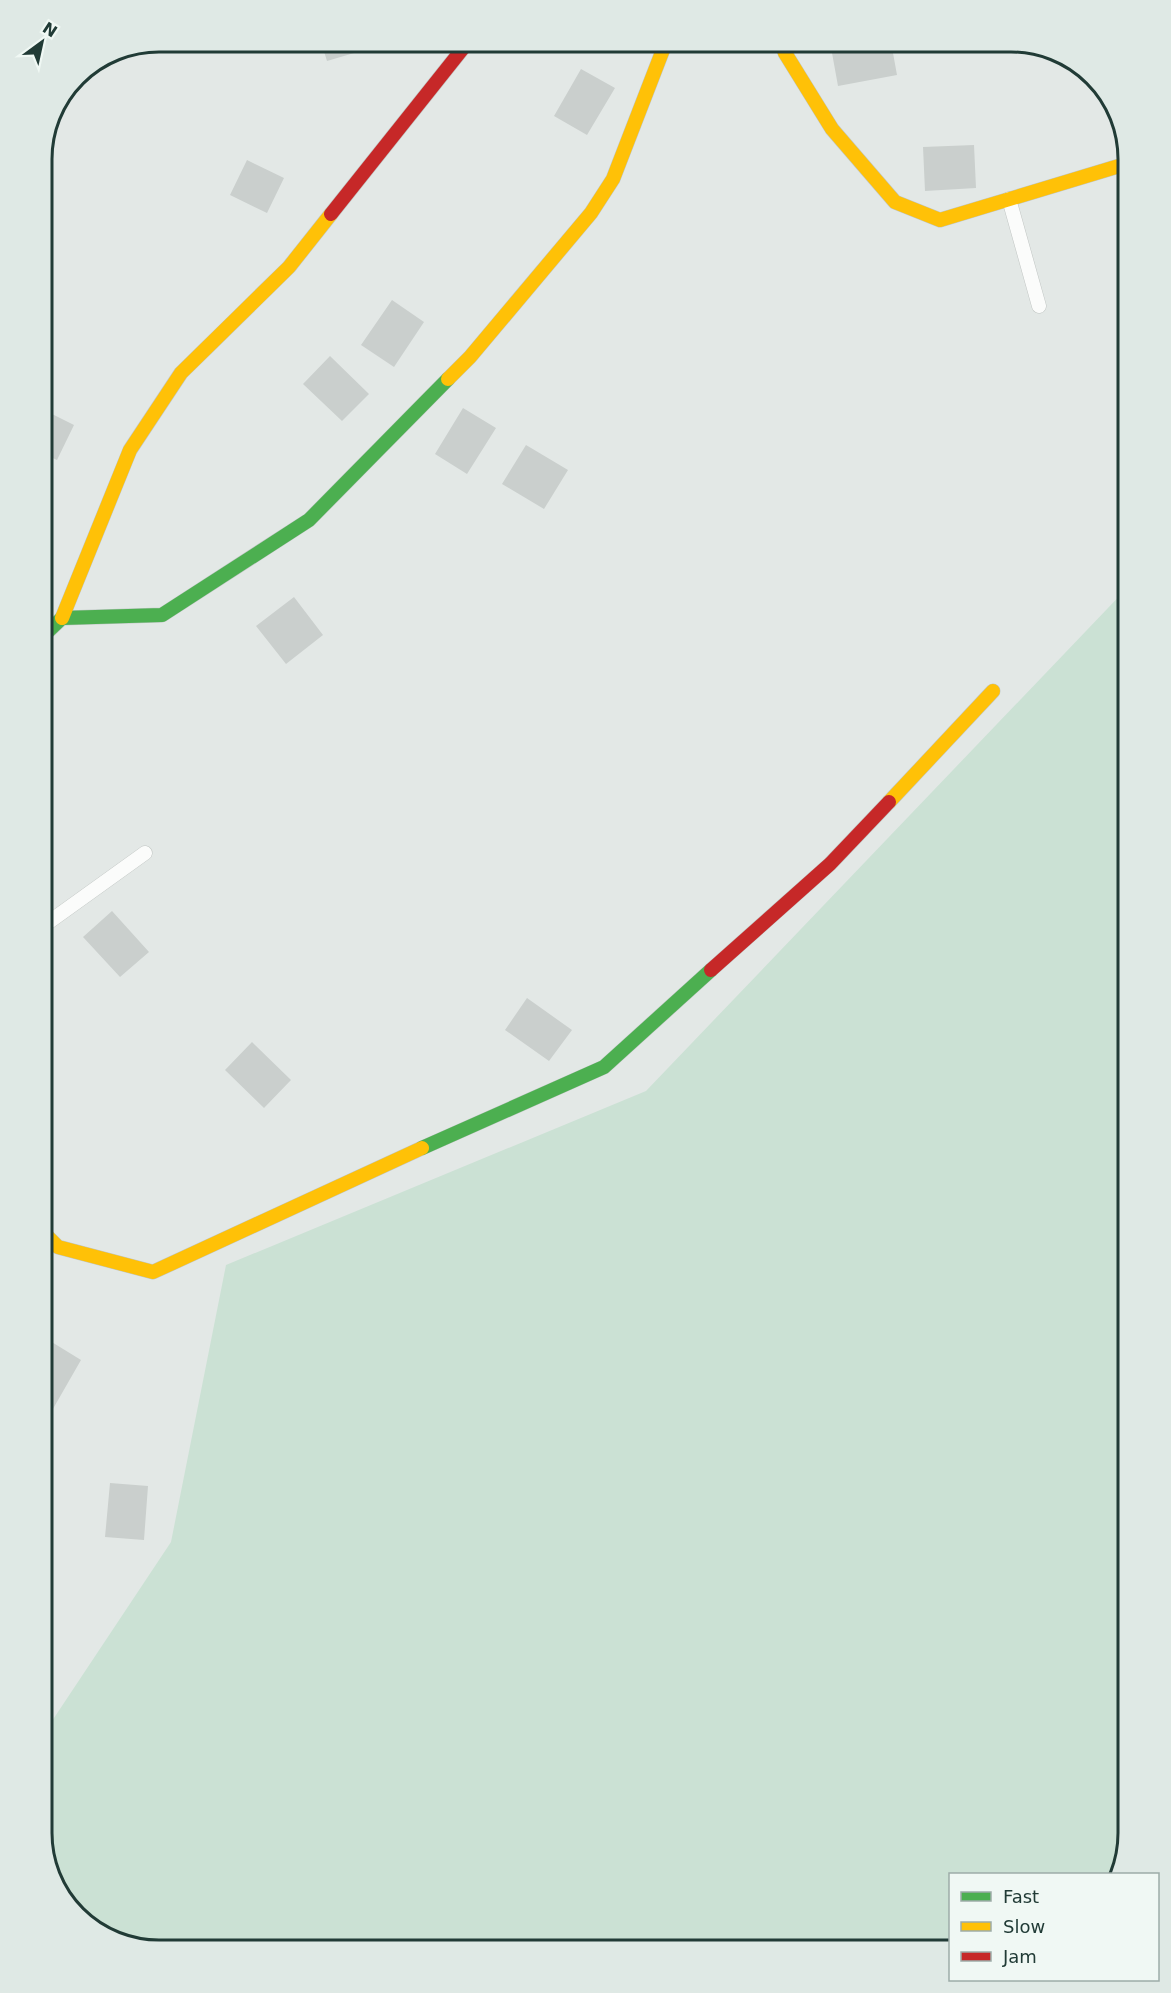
<svg xmlns="http://www.w3.org/2000/svg" width="1171" height="1993" viewBox="0 0 1171 1993" font-family="'DejaVu Sans',sans-serif">
	<style>
		.green { fill: #cbe1d4 }
		.building { fill: #cacfcd }
		.lines { fill: none; stroke-linecap: round; stroke-linejoin: round }
		.lane-casing { stroke: #c0c5c3; stroke-width: 15 }
		.fast-casing { stroke: #bfc6c4; stroke-width: 15 }
		.slow-casing { stroke: #bfc6c4; stroke-width: 15 }
		.jam-casing { stroke: #bfc6c4; stroke-width: 15 }
		.lane { stroke: #fbfcfb; stroke-width: 14 }
		.fast { stroke: #4caf50; stroke-width: 14 }
		.slow { stroke: #ffc107; stroke-width: 14 }
		.jam { stroke: #c62828; stroke-width: 14 }
		.rim { fill: none; stroke: #213b36; stroke-width: 3 }
	</style>
	<rect width="100%" height="100%" fill="#e3e8e6"/>
	<!-- green -->
	<path class="green" d="M 1129,586 L 1129,1834 L 1117,1874 L 950,1874 L 950,1951 L 152,1951 L 94,1931 L 54,1885 L 42,1834 L 42,1736 L 171,1542 L 226,1265 L 646,1091 Z"/>
	<!-- building -->
	<path class="building" d="M 321,42 L 388,42 L 388,43 L 327,61 Z
		M 830,42 L 891,42 L 897,75 L 838,86 Z
		M 581,69 L 615,88 L 587,135 L 554,116 Z
		M 974,145 L 976,188 L 925,191 L 923,147 Z
		M 247,160 L 284,178 L 267,213 L 230,195 Z
		M 392,300 L 424,322 L 394,367 L 361,345 Z
		M 330,356 L 369,394 L 342,421 L 303,384 Z
		M 463,408 L 496,428 L 467,474 L 435,454 Z
		M 42,409 L 74,425 L 57,460 L 42,453 Z
		M 526,445 L 568,470 L 544,509 L 502,484 Z
		M 294,597 L 323,635 L 286,664 L 256,626 Z
		M 112,911 L 149,952 L 120,977 L 83,937 Z
		M 527,998 L 572,1030 L 549,1061 L 505,1030 Z
		M 252,1042 L 291,1080 L 264,1108 L 225,1070 Z
		M 42,1336 L 81,1360 L 42,1428 Z
		M 110,1483 L 148,1486 L 144,1540 L 105,1537 Z"/>
	<g class="lines">
		<defs>
			<path id="lane" d="M 1009,199 L 1039,306
				M 42,927 L 145,853"/>
			<path id="fast" d="M 42,637 L 62,618 L 162,615 L 309,520 L 448,379
				M 422,1148 L 604,1067 L 711,970"/>
			<path id="slow" d="M 781,42 L 785,53 L 832,129 L 895,202 L 940,220 L 1129,163
				M 448,379 L 470,357 L 591,213 L 613,179 L 666,42
				M 62,618 L 130,450 L 181,373 L 289,267 L 331,214
				M 889,802 L 993,691
				M 42,1231 L 58,1247 L 153,1272 L 422,1148"/>
			<path id="jam" d="M 331,214 L 468,42
				M 711,970 L 830,864 L 889,802"/>
		</defs>
		<!-- lane casing -->
		<use href="#lane" class="lane-casing"/>
		<!-- fast casing -->
		<use href="#fast" class="fast-casing"/>
		<!-- slow casing -->
		<use href="#slow" class="slow-casing"/>
		<!-- jam casing -->
		<use href="#jam" class="jam-casing"/>
		<!-- lane -->
		<use href="#lane" class="lane"/>
		<!-- fast -->
		<use href="#fast" class="fast"/>
		<!-- slow -->
		<use href="#slow" class="slow"/>
		<!-- jam -->
		<use href="#jam" class="jam"/>
	</g>
	<!-- crop -->
	<path d="M0 0H1171V1993H0ZM159 52H1011A107 107 0 0 1 1118 159V1833A107 107 0 0 1 1011 1940H159A107 107 0 0 1 52 1833V159A107 107 0 0 1 159 52Z" fill="#dfe9e5" fill-rule="evenodd"/>
	<path class="rim" d="M159 52H1011A107 107 0 0 1 1118 159V1833A107 107 0 0 1 1011 1940H159A107 107 0 0 1 52 1833V159A107 107 0 0 1 159 52Z"/>
	<!-- legend -->
	<rect x="949" y="1873" width="210" height="108" fill="#f0f8f4" stroke="#9daca8" stroke-width="1.5"/>
	<rect x="961" y="1892" width="30" height="9" fill="#4caf50" stroke="#9daca8" stroke-width="1.5"/>
	<text x="1003" y="1903" font-size="18" fill="#213b36">Fast</text>
	<rect x="961" y="1922" width="30" height="9" fill="#ffc107" stroke="#9daca8" stroke-width="1.5"/>
	<text x="1003" y="1933" font-size="18" fill="#213b36">Slow</text>
	<rect x="961" y="1952" width="30" height="9" fill="#c62828" stroke="#9daca8" stroke-width="1.5"/>
	<text x="1003" y="1963" font-size="18" fill="#213b36">Jam</text>
	<!-- north arrow -->
	<g transform="translate(42 42) rotate(33)" stroke="#f0f8f4" stroke-width="4.5" paint-order="stroke">
	<path d="M0-4.5L10 22L0 15L-10 22Z" fill="#213b36"/>
	<text y="-9" font-size="16" font-weight="bold" text-anchor="middle" fill="#213b36">N</text>
	</g>
</svg>
